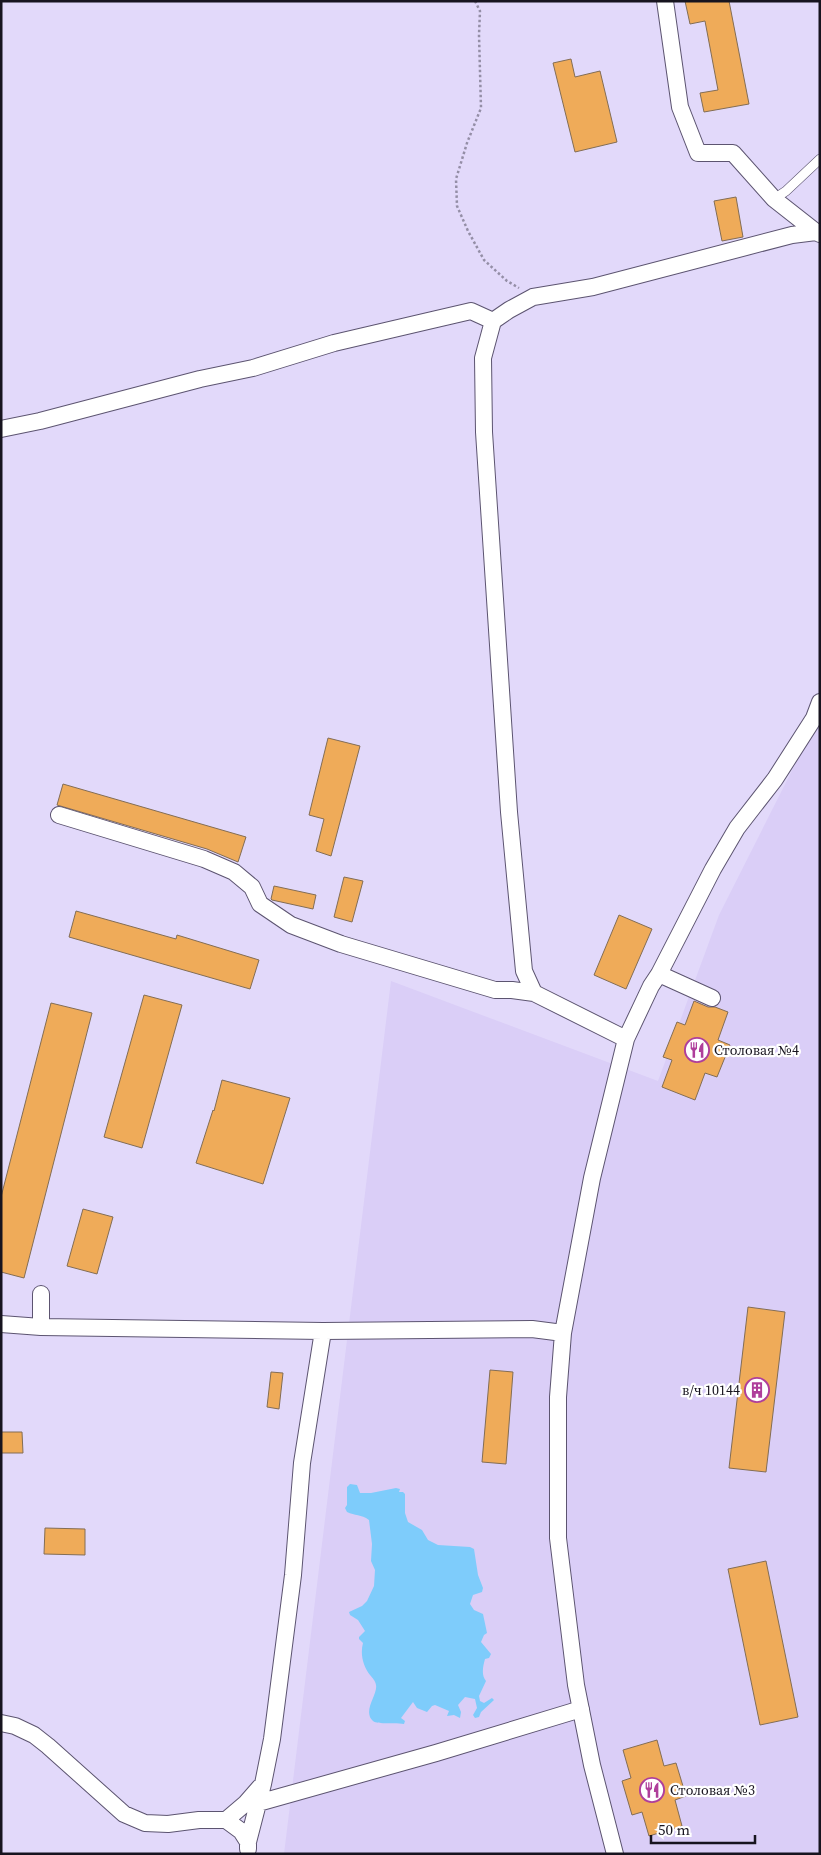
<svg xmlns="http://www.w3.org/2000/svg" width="821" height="1855" viewBox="0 0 821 1855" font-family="'Source Serif 4',serif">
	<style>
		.built { fill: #dacef7 }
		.water { fill: #7eccfb }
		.building { fill: #efab59; stroke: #836d54 }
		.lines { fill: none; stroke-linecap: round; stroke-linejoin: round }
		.lane-casing { stroke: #5c5470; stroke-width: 10 }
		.street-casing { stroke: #5c5470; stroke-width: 18 }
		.path { stroke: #948ea6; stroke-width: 2.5; stroke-dasharray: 2.5 2.5; stroke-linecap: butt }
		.lane { stroke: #fff; stroke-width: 9 }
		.street { stroke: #fff; stroke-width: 16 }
		.labels { text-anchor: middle; stroke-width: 4.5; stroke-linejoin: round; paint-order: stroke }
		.poi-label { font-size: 14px; fill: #17141f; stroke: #fff; text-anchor: start }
	</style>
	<rect width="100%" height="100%" fill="#e2d9fa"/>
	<!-- built -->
	<path class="built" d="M 820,715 L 820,1854 L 284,1854 L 391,981 L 658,1081 L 719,915 Z"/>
	<!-- water -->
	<path class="water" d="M 350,1484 L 357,1485 L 360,1493 L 371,1493 L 396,1488 L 400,1489 L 399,1492 L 403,1492 L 405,1494 L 405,1513 L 408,1522 L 422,1530 L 428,1540 L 438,1545 L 470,1547 L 474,1549 L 478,1575 L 483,1588 L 482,1592 L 473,1595 L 470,1604 L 474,1610 L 483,1614 L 487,1633 L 484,1635 L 481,1642 L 491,1654 L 489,1658 L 485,1659 C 483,1666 481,1675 486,1681 L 479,1696 L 480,1701 L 484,1703 L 492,1698 L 494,1700 L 481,1712 L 479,1717 L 475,1718 L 473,1715 L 477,1708 L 475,1699 L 465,1697 L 458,1705 L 461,1712 L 460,1718 L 454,1715 L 447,1716 L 449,1711 L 435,1705 L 432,1706 L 427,1712 L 417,1708 L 413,1702 L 401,1718 L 405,1721 L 404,1724 C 396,1722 378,1725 373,1721 C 362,1711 378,1695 376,1685 C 375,1680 373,1679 370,1675 C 363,1666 360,1654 363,1643 L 359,1639 L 359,1637 L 365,1631 L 358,1620 L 350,1615 L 349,1612 L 362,1606 L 367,1601 L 374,1586 L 375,1570 L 371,1561 L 372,1544 L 369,1520 C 361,1514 355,1516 347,1512 L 345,1508 L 347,1505 L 347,1487 Z"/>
	<!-- building -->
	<path class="building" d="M 685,1 L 729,1 L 749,104 L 704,112 L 700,93 L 718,90 L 705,21 L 690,24 Z
		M 571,59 L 575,77 L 600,71 L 617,142 L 575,152 L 553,63 Z
		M 736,197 L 743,237 L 722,241 L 714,201 Z
		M 328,738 L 360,746 L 331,856 L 316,851 L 324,819 L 309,815 Z
		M 63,784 L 246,837 L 238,862 L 207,849 L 57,805 Z
		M 344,877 L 363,881 L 352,922 L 334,917 Z
		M 274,886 L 316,895 L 313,909 L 272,900 L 271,899 Z
		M 76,911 L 176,939 L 177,935 L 259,960 L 250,989 L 69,937 Z
		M 619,915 L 652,929 L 626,989 L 594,975 Z
		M 144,995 L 182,1005 L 142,1148 L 104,1137 Z
		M 694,1001 L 708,1007 L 715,1007 L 728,1012 L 718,1040 L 730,1045 L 717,1077 L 705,1073 L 695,1100 L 662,1087 L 672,1060 L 663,1057 L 677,1022 L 685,1025 Z
		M 51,1003 L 92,1013 L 24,1278 L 1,1272 L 1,1197 Z
		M 222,1080 L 290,1098 L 263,1184 L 196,1163 L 213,1110 L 214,1111 Z
		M 83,1209 L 113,1217 L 97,1274 L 67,1266 Z
		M 748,1307 L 785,1312 L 766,1472 L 729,1468 Z
		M 490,1370 L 513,1372 L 506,1464 L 482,1462 Z
		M 271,1372 L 283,1373 L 279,1409 L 267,1407 Z
		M 1,1432 L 22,1432 L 23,1453 L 1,1453 Z
		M 45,1528 L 85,1529 L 85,1555 L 44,1554 Z
		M 766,1561 L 798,1717 L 760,1725 L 728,1569 Z
		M 657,1740 L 664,1766 L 676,1763 L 686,1796 L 675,1800 L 682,1826 L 649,1836 L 642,1812 L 632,1815 L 622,1781 L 631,1778 L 623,1750 Z"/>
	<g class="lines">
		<defs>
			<path id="lane" d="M 774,199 L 786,191 L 820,159"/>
			<path id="street" d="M 665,1 L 680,107 L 698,153 L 733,153 L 774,199 L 816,232
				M 1,429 L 40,421 L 200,379 L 253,368 L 334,343 L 428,321 L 471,311 L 493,321
				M 59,815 L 204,859 L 234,872 L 252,887 L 260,904 L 291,925 L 341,944 L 495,990 L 512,990 L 534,993 L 626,1039
				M 659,974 L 712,998
				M 534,993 L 524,971 L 509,812 L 484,432 L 483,358 L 493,321 L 509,310 L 533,297 L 593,287 L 792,235 L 816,232 L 820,234
				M 1,1324 L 41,1327 L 41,1294
				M 41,1327 L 323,1331 L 532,1329 L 563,1333 L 592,1178 L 626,1039 L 651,986 L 659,974 L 713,869 L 737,828 L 775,779 L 814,718 L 820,702
				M 563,1333 L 558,1397 L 558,1538 L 576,1685 L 592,1765 L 615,1854
				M 1,1723 L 15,1726 L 34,1735 L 48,1746 L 124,1814 L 145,1823 L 168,1824 L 199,1820 L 226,1820 L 241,1831 L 248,1842 L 248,1849
				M 258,1803 L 436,1753 L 581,1709
				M 226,1820 L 246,1803 L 260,1787
				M 248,1842 L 263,1784 L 272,1739 L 293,1575 L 302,1463 L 323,1331"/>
		</defs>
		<!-- lane casing -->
		<use href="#lane" class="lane-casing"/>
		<!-- street casing -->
		<use href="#street" class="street-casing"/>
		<!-- path -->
		<path class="path" d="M 475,1 L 480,11 L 479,35 L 481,108 L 467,143 L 456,179 L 457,206 L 468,231 L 484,260 L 507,281 L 519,288"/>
		<!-- lane -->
		<use href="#lane" class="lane"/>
		<!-- street -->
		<use href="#street" class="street"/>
	</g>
	<!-- icons -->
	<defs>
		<symbol id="restaurant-ring" viewBox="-11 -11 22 22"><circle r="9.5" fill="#fff" stroke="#af3e9b" stroke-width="1.5"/><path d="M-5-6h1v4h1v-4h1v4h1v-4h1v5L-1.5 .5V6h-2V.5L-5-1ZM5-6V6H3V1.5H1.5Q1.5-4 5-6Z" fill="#af3e9b"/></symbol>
		<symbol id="building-ring" viewBox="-11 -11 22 22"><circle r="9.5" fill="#fff" stroke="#af3e9b" stroke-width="1.5"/><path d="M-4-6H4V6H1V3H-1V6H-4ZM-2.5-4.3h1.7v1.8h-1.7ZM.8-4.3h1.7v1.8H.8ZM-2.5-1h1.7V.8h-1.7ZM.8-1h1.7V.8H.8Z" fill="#af3e9b"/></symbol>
	</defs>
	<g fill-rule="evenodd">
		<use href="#restaurant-ring" x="683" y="1036" width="28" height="28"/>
		<use href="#building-ring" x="743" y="1376" width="28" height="28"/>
		<use href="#restaurant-ring" x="638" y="1776" width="28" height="28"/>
	</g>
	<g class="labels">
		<!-- poi labels -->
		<g class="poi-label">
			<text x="714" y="1055">Столовая №4</text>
			<text x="740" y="1395" text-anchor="end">в/ч 10144</text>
			<text x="670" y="1795">Столовая №3</text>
		</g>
	</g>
	<!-- border -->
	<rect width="821" height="1855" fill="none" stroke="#17141f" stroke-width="5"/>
	<!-- scale -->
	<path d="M651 1835v8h104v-8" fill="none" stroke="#17141f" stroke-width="2.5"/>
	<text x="658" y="1835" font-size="15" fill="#17141f" stroke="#ffffff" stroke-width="4" paint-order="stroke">50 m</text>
</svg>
